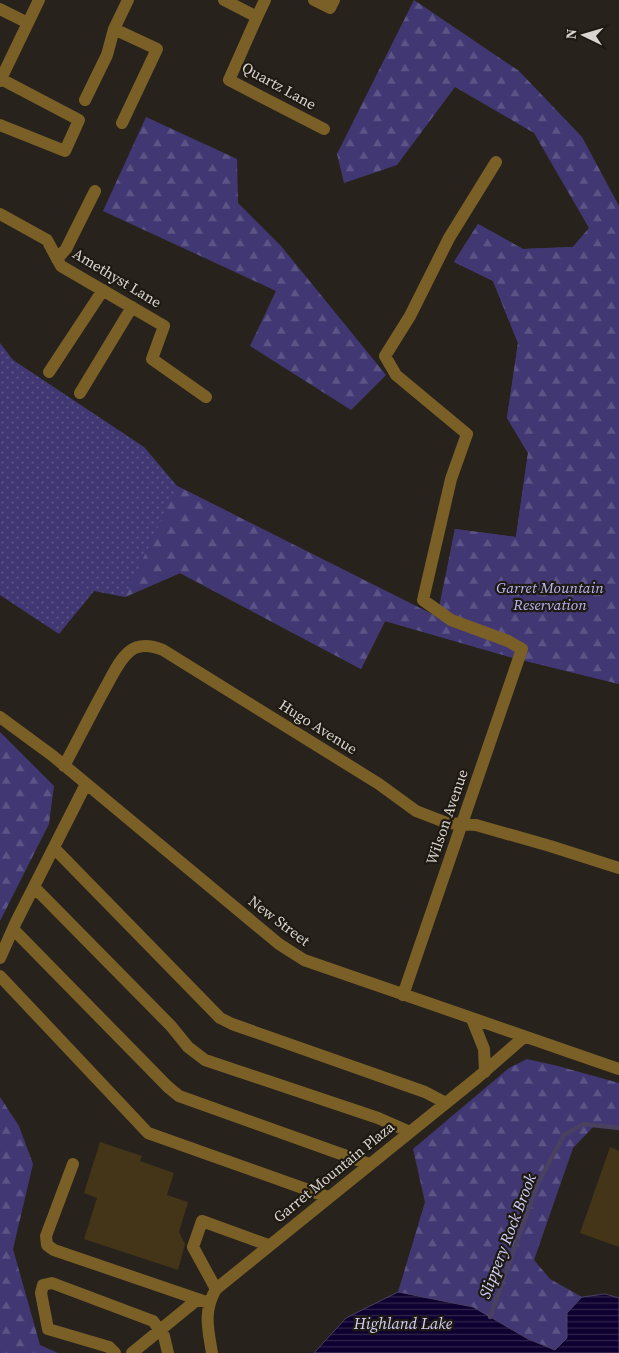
<svg xmlns="http://www.w3.org/2000/svg" width="619" height="1353" viewBox="0 0 619 1353" font-family="'Source Serif 4',serif">
	<style>
		.green { fill: url(#green-dots) }
		.forest { fill: url(#forest-firs) }
		.water { fill: url(#water-rules); stroke: #4a4060 }
		.lines { fill: none; stroke-linecap: round; stroke-linejoin: round }
		.stream { stroke: #4a4060; stroke-width: 4.5 }
		.building { fill: #443518 }
		.minor { stroke: #7a5f26; stroke-width: 12 }
		.labels { text-anchor: middle; stroke-width: 4.5; stroke-linejoin: round; paint-order: stroke }
		.street-label { font-size: 15px; fill: #d8d5d0; stroke: #1e1a12 }
		.park-label { font-size: 15px; font-style: italic; fill: #bdb8f9; stroke: #1e1a12 }
		.water-label { font-size: 16px; font-style: italic; fill: #d3d0fc; stroke: #1e1a12 }
	</style>
	<defs>
		<pattern id="green-dots" width="8" height="8" patternUnits="userSpaceOnUse" patternTransform="scale(1.25)"><rect width="8" height="8" fill="#413873"/><path d="M2 2h.1M6 6h.1" fill="none" stroke="#5c5486" stroke-width="1.8" stroke-linecap="round"/></pattern>
		<pattern id="forest-firs" width="22" height="20" patternUnits="userSpaceOnUse" patternTransform="scale(1.25)"><rect width="22" height="20" fill="#413873"/><path d="M5 1l3.5 6h-7zM16 11l3.5 6h-7z" fill="#5c5486"/></pattern>
		<pattern id="water-rules" width="6" height="5" patternUnits="userSpaceOnUse" patternTransform="scale(1.25)"><rect width="6" height="5" fill="#0d0030"/><path d="M0 2.5h6" fill="none" stroke="#30244d"/></pattern>
	</defs>
	<rect width="100%" height="100%" fill="#27231c"/>
	<!-- green -->
	<path class="green" d="M 478,224 L 523,249 L 573,247 L 589,228 L 619,684 L 510,657 L 385,621 L 361,669 L 180,573 L 125,597 L 94,591 L 59,634 L 0,595 L 0,343 L 13,360 L 144,447 L 177,486 L 438,617 L 455,529 L 516,537 L 528,453 L 507,418 L 518,343 L 493,281 L 454,262 Z"/>
	<!-- forest -->
	<path class="forest" d="M 414,0 L 519,71 L 582,137 L 619,206 L 619,684 L 510,657 L 385,621 L 361,669 L 180,573 L 125,597 L 177,486 L 437,617 L 455,529 L 516,537 L 528,453 L 507,418 L 518,343 L 493,281 L 454,262 L 478,224 L 523,249 L 573,247 L 589,228 L 534,133 L 455,87 L 397,165 L 344,183 L 337,154 Z
		M 146,117 L 237,159 L 238,203 L 281,246 L 386,375 L 351,410 L 250,346 L 276,291 L 103,211 Z
		M 0,732 L 54,786 L 49,824 L 0,921 Z
		M 527,1059 L 558,1066 L 619,1083 L 619,1128 L 595,1125 L 573,1148 L 534,1260 L 550,1279 L 582,1297 L 568,1313 L 567,1338 L 555,1350 L 398,1292 L 425,1202 L 413,1149 L 509,1068 Z
		M 0,1097 L 19,1126 L 33,1164 L 13,1249 L 40,1345 L 58,1353 L 0,1353 Z"/>
	<!-- water -->
	<path class="water" d="M 398,1292 L 473,1307 L 528,1339 L 555,1350 L 567,1338 L 567,1313 L 582,1297 L 605,1294 L 619,1298 L 619,1353 L 314,1353 L 346,1318 Z"/>
	<g class="lines">
		<!-- stream -->
		<path class="stream" d="M 490,1317 L 538,1183 L 564,1135 L 584,1124 L 619,1128"/>
	</g>
	<!-- building -->
	<path class="building" d="M 100,1142 L 142,1156 L 140,1161 L 174,1173 L 167,1195 L 188,1202 L 179,1232 L 185,1244 L 178,1270 L 84,1239 L 97,1198 L 84,1193 Z
		M 610,1147 L 619,1151 L 619,1247 L 580,1233 Z"/>
	<g class="lines">
		<!-- minor -->
		<path class="minor" d="M 224,0 L 257,17 L 229,80 L 324,129
			M 314,0 L 330,8 L 334,0
			M 0,9 L 28,23
			M 257,17 L 265,0
			M 0,81 L 39,0
			M 85,100 L 107,55 L 114,29
			M 122,123 L 157,49 L 114,29 L 128,0
			M 0,125 L 65,151 L 79,120 L 1,79
			M 0,214 L 47,240 L 61,266 L 164,326 L 152,359 L 206,397
			M 57,259 L 66,249 L 95,191
			M 49,372 L 103,290
			M 80,393 L 132,307
			M 0,717 L 53,756 L 279,944 L 304,960 L 619,1069
			M 64,766 C 79,738 93,710 108,683 C 114,672 120,659 130,651 C 140,643 153,646 163,650 L 379,784 L 416,811 L 447,823 L 476,825 L 550,846 L 619,868
			M 54,848 L 220,1018 L 232,1024 L 425,1092 L 446,1103
			M 34,887 L 171,1026 L 188,1047 L 205,1060 L 378,1118 L 410,1132
			M 13,929 L 168,1087 L 179,1096 L 369,1164
			M 0,958 L 16,922 L 86,784
			M 0,976 L 148,1133 L 328,1197
			M 403,995 L 522,649 L 508,641 L 451,620 L 423,600 L 451,479 L 467,434 L 396,375 L 385,356 L 410,316 L 449,238 L 496,162
			M 472,1019 L 484,1049 L 485,1072
			M 73,1164 L 46,1236 L 47,1245 L 54,1250 L 209,1303
			M 216,1289 L 193,1247 L 202,1221 L 268,1245
			M 115,1353 L 109,1347 L 48,1329 L 41,1293 L 43,1285 L 52,1283 L 153,1321 L 164,1336 L 168,1353
			M 132,1353 L 198,1299
			M 212,1353 C 208,1329 203,1311 216,1289 L 477,1078 L 524,1037"/>
	</g>
	<g class="labels">
		<!-- street labels -->
		<g class="street-label">
			<text transform="translate(279 86) rotate(29)" y="5">Quartz Lane</text>
			<text transform="translate(117 278) rotate(31)" y="5">Amethyst Lane</text>
			<text transform="translate(318 727) rotate(32)" y="5">Hugo Avenue</text>
			<text transform="translate(447 817) rotate(-71)" y="5">Wilson Avenue</text>
			<text transform="translate(279 921) rotate(37)" y="5">New Street</text>
			<text transform="translate(334 1172) rotate(-39)" y="5">Garret Mountain Plaza</text>
		</g>
		<!-- park labels -->
		<g class="park-label">
			<text x="550" y="593">Garret Mountain<tspan x="550" dy="17">Reservation</tspan></text>
		</g>
		<!-- water labels -->
		<g class="water-label">
			<text transform="translate(507 1236) rotate(-69)" y="6">Slippery Rock Brook</text>
			<text x="403" y="1329">Highland Lake</text>
		</g>
	</g>
	<!-- north arrow -->
	<g transform="translate(584 35) rotate(275)" stroke="#1e1a12" stroke-width="4" paint-order="stroke">
	<path d="M0-4L9 19L0 12L-9 19Z" fill="#d8d5d0"/>
	<text y="-8" font-size="14" font-weight="bold" text-anchor="middle" fill="#d8d5d0">N</text>
	</g>
</svg>
